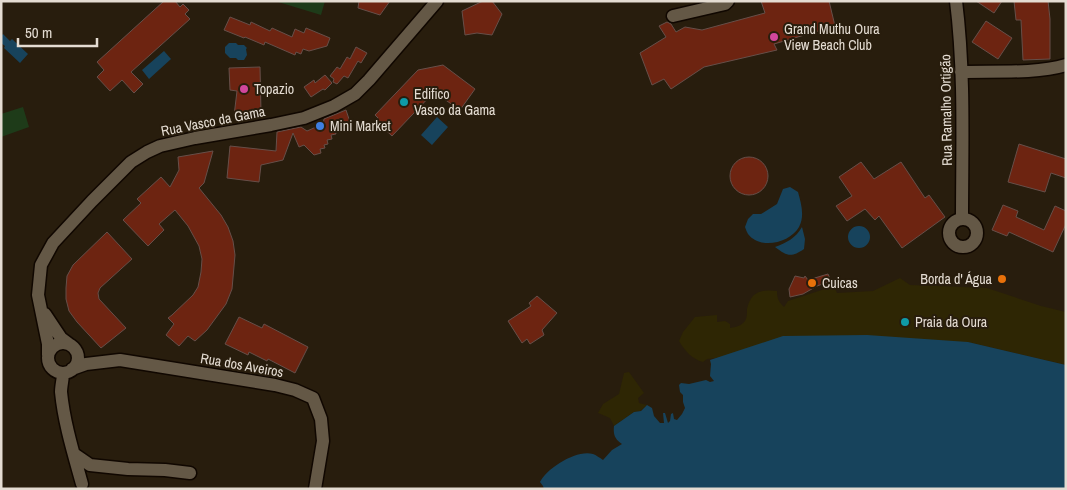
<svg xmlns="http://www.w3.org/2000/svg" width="1067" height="490" viewBox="0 0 1067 490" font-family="'Archivo Narrow',sans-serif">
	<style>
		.green { fill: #1e3b19 }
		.sand { fill: #2e2604 }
		.water { fill: #17435c }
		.building { fill: #6d2411; stroke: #664f49 }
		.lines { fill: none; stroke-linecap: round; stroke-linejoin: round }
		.minor-casing { stroke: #100700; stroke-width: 15 }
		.minor { stroke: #645846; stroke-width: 12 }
		.hotel-dot { fill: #d1479c; stroke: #281d0d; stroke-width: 2 }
		.culture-dot { fill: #0f9aa8; stroke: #281d0d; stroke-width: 2 }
		.shop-dot { fill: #3f7fe0; stroke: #281d0d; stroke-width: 2 }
		.food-dot { fill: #e8710a; stroke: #281d0d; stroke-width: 2 }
		.labels { text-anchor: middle; stroke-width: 4; stroke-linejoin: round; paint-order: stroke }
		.poi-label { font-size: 14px; fill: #e4dcd2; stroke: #281d0d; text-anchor: start }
		.street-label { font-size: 14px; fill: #e4dcd2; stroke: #281d0d }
	</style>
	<rect width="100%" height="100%" fill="#281d0d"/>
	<!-- green -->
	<path class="green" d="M 275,1 L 325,1 L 321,15 Z
		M 23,107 L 29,127 L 1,137 L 1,114 Z"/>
	<!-- sand -->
	<path class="sand" d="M 900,278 L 910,285 L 987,288 L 1041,306 L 1066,312 L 1066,365 L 968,342 L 716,358 L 707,359 L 703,362 C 692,359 685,351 679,341 L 683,332 L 695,317 L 717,315 L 717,322 L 725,321 L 730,324 L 730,328 C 736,327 741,326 745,321 C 747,318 747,314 747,309 C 751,292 760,289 777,291 C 777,299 779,302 784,307 L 788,301 L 834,286 L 837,293 L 873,291 Z
		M 629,372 L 644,393 L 638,398 L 639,403 L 647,405 L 640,411 L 634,412 L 614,426 L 610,418 L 598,413 L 603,404 L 619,394 L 624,373 Z"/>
	<!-- water -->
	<path class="water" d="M 3,34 L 10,41 L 12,39 L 28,54 L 20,63 L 4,48 L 5,46 L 1,43 L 1,36 Z
		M 229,43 L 236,43 L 238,45 L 244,45 L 247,48 L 246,49 L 247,55 L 244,60 L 238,60 L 236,58 L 230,58 L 225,53 L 225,47 Z
		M 164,51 L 171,59 L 149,79 L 142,70 Z
		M 437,117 L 448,127 L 432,145 L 421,135 Z
		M 790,187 L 798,192 C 801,203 805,216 799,227 C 790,243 760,250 748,234 C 747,232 746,230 745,227 L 748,219 L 753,214 L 761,214 L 777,204 L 783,189 Z
		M848 237a11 11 0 1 1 22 0a11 11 0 1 1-22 0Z
		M 802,227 L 805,239 L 804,249 C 791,258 787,256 775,247 C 786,243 796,238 802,227 Z
		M 867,335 L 968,342 L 1066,365 L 1066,489 L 544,489 L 543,486 L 540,482 C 547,468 577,449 593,454 C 596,455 600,458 603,460 L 612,450 L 622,444 C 615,439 613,435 614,426 L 634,412 L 641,411 L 647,405 L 652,408 L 654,416 L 660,423 L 664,423 L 663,413 L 665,413 L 668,423 L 670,421 L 671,414 L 673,413 L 674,419 L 677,420 L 682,414 L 685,408 L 683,402 L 683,395 L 680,392 L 679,385 L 681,383 L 689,384 L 706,380 L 710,382 L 714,381 L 710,376 L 711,364 L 710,360 L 783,336 Z"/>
	<!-- building -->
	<path class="building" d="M 164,1 L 175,1 L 180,7 L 183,4 L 189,10 L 185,14 L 190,19 L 131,72 L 143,84 L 134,93 L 122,80 L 110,91 L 97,77 L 104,70 L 97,62 Z
		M 359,1 L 390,1 L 380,15 L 358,8 Z
		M 483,1 L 492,1 L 502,14 L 492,35 L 477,33 L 465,35 L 462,11 Z
		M 761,1 L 829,1 L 835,26 L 774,44 L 777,50 L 704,67 L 671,89 L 664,79 L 652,85 L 640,53 L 666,37 L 659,26 L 667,22 L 671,24 L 676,32 L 685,27 L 702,30 L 765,13 Z
		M 976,1 L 1002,1 L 994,13 Z
		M 1014,1 L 1048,1 L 1050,19 L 1050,59 L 1023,60 L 1021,20 L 1016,20 Z
		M 230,17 L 250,25 L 251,22 L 270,31 L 272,28 L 292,37 L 295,29 L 304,33 L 306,28 L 330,38 L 327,46 L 309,51 L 303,49 L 301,54 L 296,52 L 295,55 L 265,42 L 264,45 L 245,37 L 244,38 L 224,30 Z
		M 986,21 L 1012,38 L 998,59 L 972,42 Z
		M 356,47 L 367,53 L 361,63 L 358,61 L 348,78 L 344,76 L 337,84 L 333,82 L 334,79 L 330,76 L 337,67 L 340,69 L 347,57 L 350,59 Z
		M 443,65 L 475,89 L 460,110 L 434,92 L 392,136 L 376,121 L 378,118 L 375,115 L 418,70 Z
		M 260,67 L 261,112 L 254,112 L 254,116 L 234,116 L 237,91 L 230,90 L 229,68 Z
		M 325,75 L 332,83 L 325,90 L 323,89 L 311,97 L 304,87 L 314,80 L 315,83 Z
		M 346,110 L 350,122 L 334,127 L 336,134 L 331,135 L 332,139 L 327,140 L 328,144 L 324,145 L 325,148 L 320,149 L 321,153 L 314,155 L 304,145 L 299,147 L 293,133 L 283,160 L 261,165 L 259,182 L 227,178 L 230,146 L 276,151 L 277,132 L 301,127 L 307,131 L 323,124 L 324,119 Z
		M 1019,144 L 1066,159 L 1066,178 L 1051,173 L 1045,192 L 1008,182 Z
		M 213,151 L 204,183 L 199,188 L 221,215 L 228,227 L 233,241 L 235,255 L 232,289 L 226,304 L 207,330 L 195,341 L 188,336 L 179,346 L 166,335 L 174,324 L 168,318 L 172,315 L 193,295 L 198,287 L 201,272 L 202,259 L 199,246 L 188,226 L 175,210 L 159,224 L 164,230 L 148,246 L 123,220 L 141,203 L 137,199 L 161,177 L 170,187 L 179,170 L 178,157 Z
		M730 176a19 19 0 1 1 38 0a19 19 0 1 1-38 0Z
		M 861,162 L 874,179 L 901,162 L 925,198 L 929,195 L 945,217 L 902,248 L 879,216 L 875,220 L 865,209 L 847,221 L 836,206 L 852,196 L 839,177 Z
		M 1003,205 L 1018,211 L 1016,217 L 1044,230 L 1055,206 L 1066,211 L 1066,224 L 1053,252 L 1009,232 L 1007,236 L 992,230 Z
		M 107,232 L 132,259 L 100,288 L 98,293 L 99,299 L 126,328 L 101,348 L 77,322 L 69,311 L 66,299 L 66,288 L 67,276 L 73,265 Z
		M 828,274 L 831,281 L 817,286 L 803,294 L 790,297 L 789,289 L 790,287 L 795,276 L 804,278 L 805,276 L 808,280 Z
		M 537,296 L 557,313 L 542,330 L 544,335 L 530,344 L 527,339 L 522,343 L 508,321 L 531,306 L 529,303 Z
		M 239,317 L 262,328 L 264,324 L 308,347 L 295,373 L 268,359 L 267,361 L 249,352 L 248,355 L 225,344 Z"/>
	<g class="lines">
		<defs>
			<path id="minor" d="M 956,1 C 965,73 962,147 962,219
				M 673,16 L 725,4 L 728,1
				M 961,72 C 993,71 1036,74 1066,65
				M949 233a14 14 0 1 1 28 0a14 14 0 1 1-28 0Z
				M 45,314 L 61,338 L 69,344
				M48 358a15 15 0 1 1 30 0a15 15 0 1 1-30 0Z
				M 48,355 L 48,344 L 38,295 L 41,265 L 53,243 L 92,201 L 131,162 L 147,152 L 160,146 L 195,138 L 271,125 L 304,118 L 334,106 L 355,94 L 369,80 L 437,1
				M 72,369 L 86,364 L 120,360 L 275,385 L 295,390 L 313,398 L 321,419 L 323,441 L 315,489
				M 63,373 C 63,379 61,386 61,392 C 64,423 74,455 82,484
				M 74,454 L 90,465 L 128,469 L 165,470 L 190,473"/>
		</defs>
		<!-- minor casing -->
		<use href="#minor" class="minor-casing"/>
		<!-- minor -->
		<use href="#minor" class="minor"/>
	</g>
	<!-- markers -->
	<g class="hotel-dot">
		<circle cx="774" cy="37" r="5"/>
		<circle cx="244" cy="89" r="5"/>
	</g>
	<g class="culture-dot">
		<circle cx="404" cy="102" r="5"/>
		<circle cx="905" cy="322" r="5"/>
	</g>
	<circle class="shop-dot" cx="320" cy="126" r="5"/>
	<g class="food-dot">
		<circle cx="1002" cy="279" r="5"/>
		<circle cx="812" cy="283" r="5"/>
	</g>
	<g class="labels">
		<!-- poi labels -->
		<g class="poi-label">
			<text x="784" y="34">Grand Muthu Oura<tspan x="784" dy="16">View Beach Club</tspan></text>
			<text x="254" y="94">Topazio</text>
			<text x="414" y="99">Edifico<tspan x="414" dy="16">Vasco da Gama</tspan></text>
			<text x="330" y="131">Mini Market</text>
			<text x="992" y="284" text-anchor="end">Borda d' Água</text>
			<text x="822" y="288">Cuicas</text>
			<text x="915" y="327">Praia da Oura</text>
		</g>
		<!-- street labels -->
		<g class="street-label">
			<text transform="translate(946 110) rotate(-91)" y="5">Rua Ramalho Ortigão</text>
			<text transform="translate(213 121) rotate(-11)" y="5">Rua Vasco da Gama</text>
			<text transform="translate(242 365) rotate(10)" y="5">Rua dos Aveiros</text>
		</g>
	</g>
	<!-- border -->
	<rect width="1067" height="490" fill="none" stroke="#e4dcd2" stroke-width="5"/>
	<!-- scale -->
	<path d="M18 38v8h79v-8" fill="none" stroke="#e4dcd2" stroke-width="2.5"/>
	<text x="25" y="38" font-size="15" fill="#e4dcd2" stroke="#281d0d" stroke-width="4" paint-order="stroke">50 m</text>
</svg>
